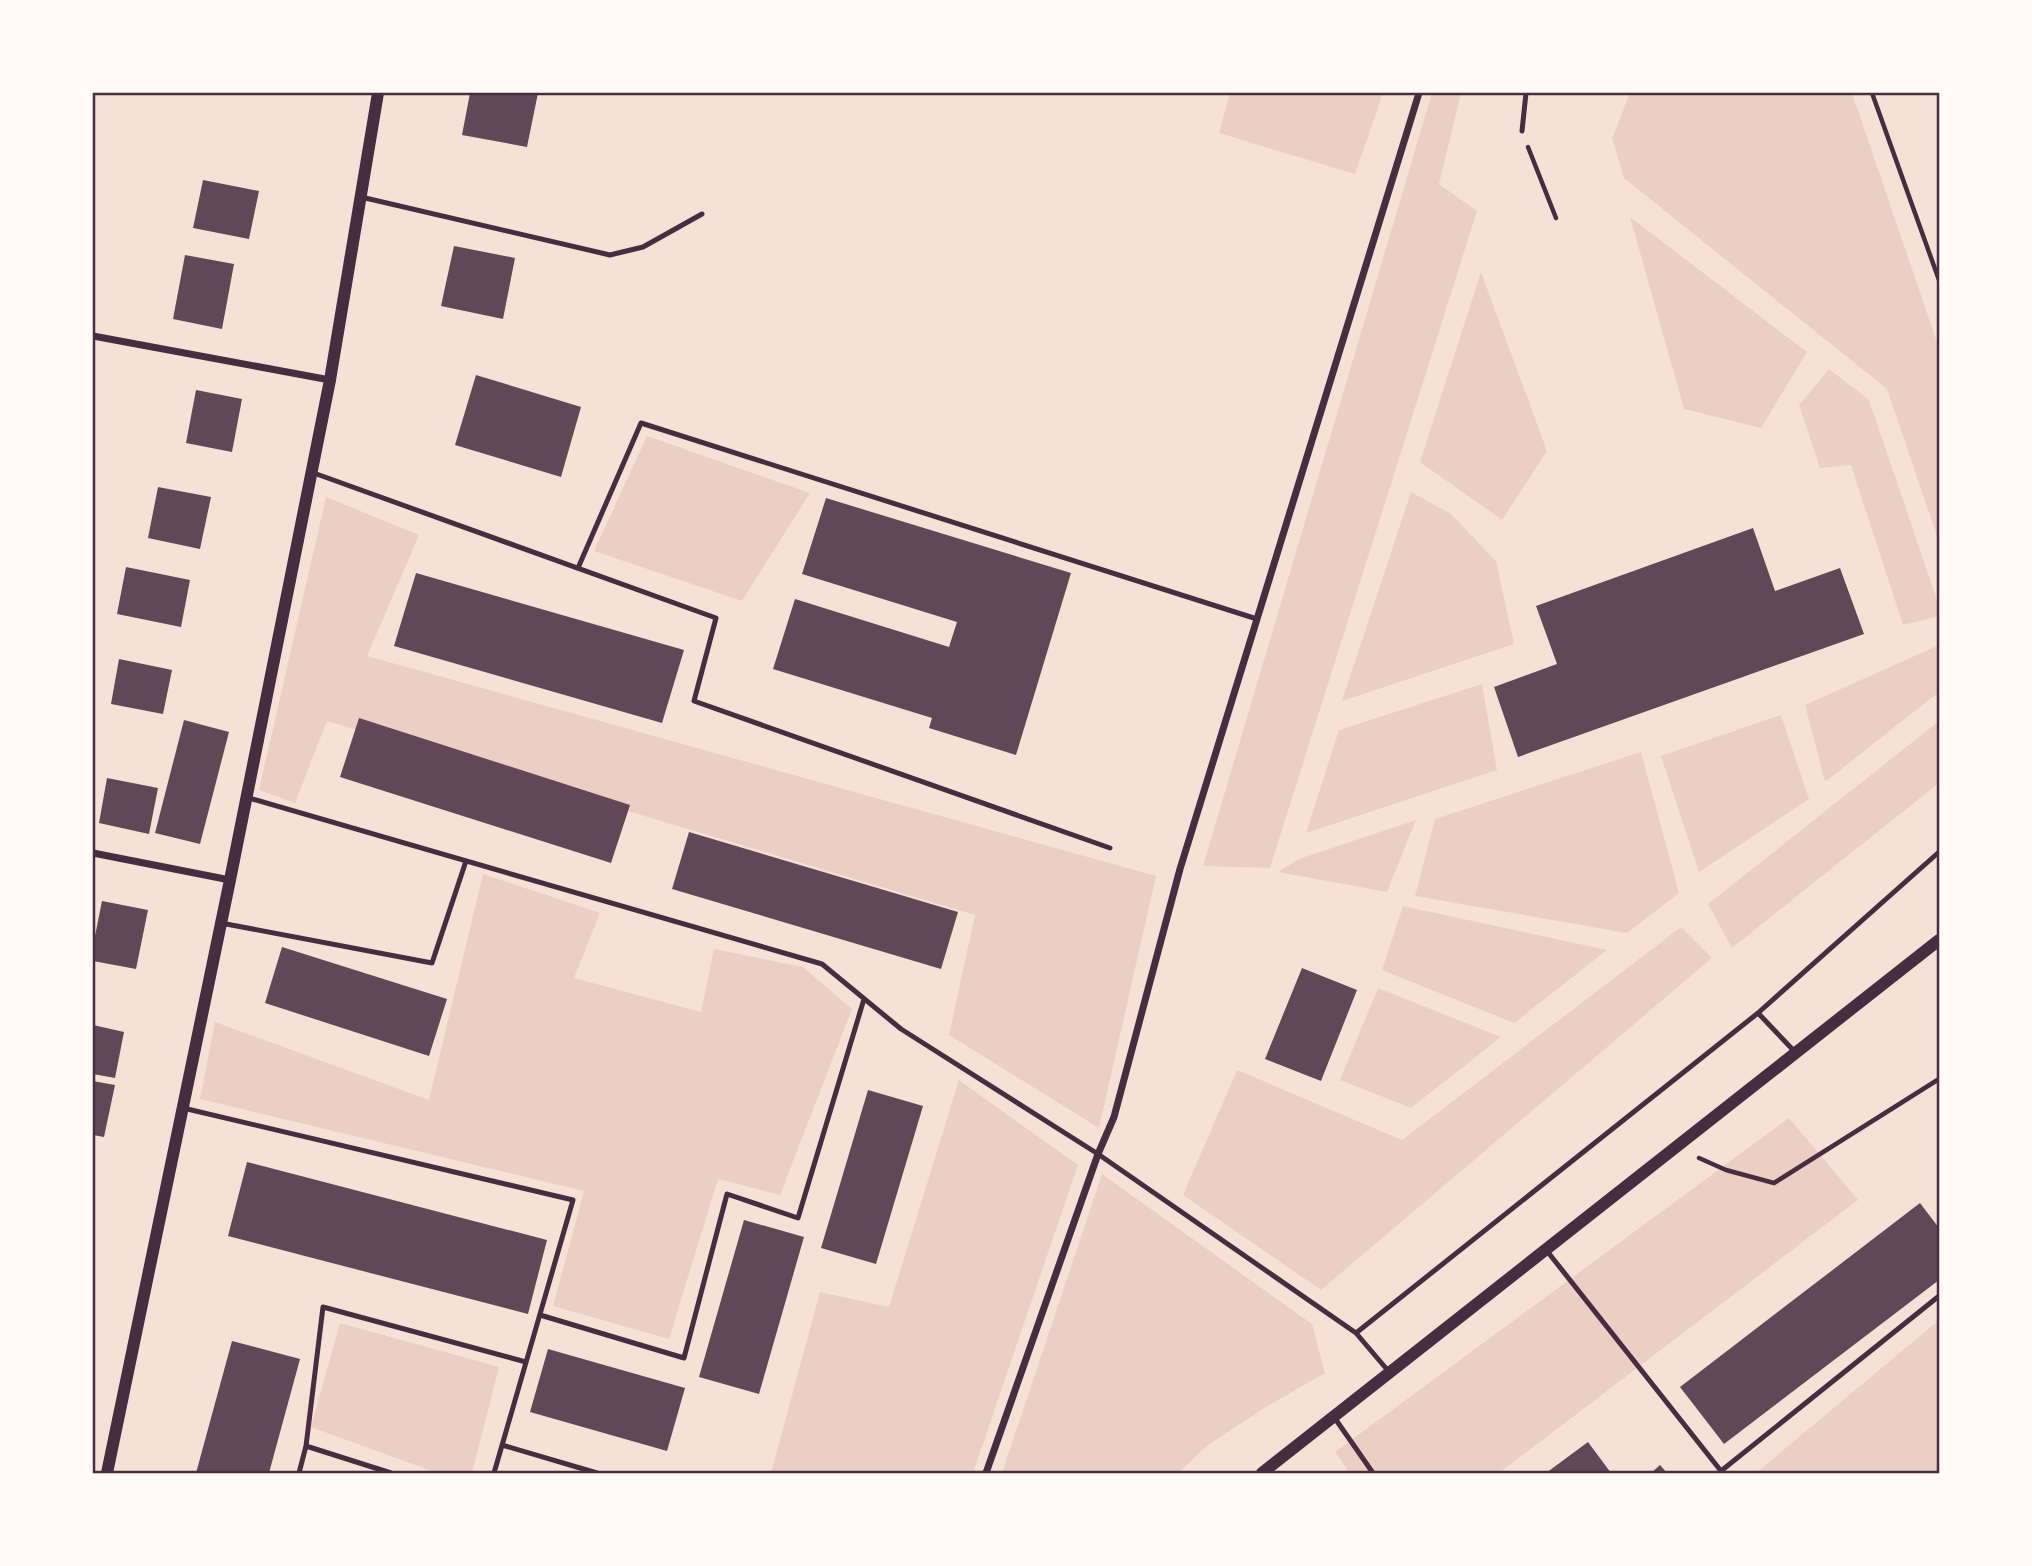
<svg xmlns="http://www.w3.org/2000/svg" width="2032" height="1566" viewBox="0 0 2032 1566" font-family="'DejaVu Sans',sans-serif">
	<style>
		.green { fill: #ebcfc5 }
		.building { fill: #644757 }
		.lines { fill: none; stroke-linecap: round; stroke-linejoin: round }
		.path { stroke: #4a2c40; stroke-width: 4.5 }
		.service { stroke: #4a2c40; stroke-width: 5 }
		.minor { stroke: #4a2c40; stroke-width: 7 }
		.tertiary { stroke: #4a2c40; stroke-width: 12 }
		.neatline { fill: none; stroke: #4a2c40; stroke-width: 2.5 }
	</style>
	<rect width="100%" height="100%" fill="#f7e1d7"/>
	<!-- green -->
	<path class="green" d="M 1230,93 L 1383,93 L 1355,174 L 1219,133 Z
		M 1432,93 L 1461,93 L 1439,184 L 1477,211 L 1270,868 L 1203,866 Z
		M 1630,93 L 1852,93 L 1939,348 L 1939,542 L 1887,389 L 1624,178 L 1612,138 Z
		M 1630,217 L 1807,352 L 1761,428 L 1684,409 Z
		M 1481,272 L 1547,451 L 1502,520 L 1420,462 Z
		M 1829,369 L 1869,400 L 1939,606 L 1939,616 L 1903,625 L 1851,465 L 1820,468 L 1799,405 Z
		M 647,436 L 810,493 L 742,601 L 594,551 Z
		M 1411,492 L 1451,514 L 1496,561 L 1514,644 L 1342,701 Z
		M 326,497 L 419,535 L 367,656 L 1156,876 L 1099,1128 L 949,1035 L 975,915 L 327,721 L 295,803 L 259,790 Z
		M 1939,645 L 1939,692 L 1825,782 L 1805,705 Z
		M 1482,684 L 1497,770 L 1306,833 L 1339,730 Z
		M 1781,715 L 1809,799 L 1699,872 L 1661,756 Z
		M 1939,721 L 1939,783 L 1732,948 L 1708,904 Z
		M 1641,752 L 1679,893 L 1627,933 L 1415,896 L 1435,819 Z
		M 1416,820 L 1387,892 L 1278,872 L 1299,859 Z
		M 483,874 L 600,913 L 574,978 L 701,1012 L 714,949 L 803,967 L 852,1009 L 780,1195 L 718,1179 L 669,1339 L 553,1306 L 584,1191 L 200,1099 L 215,1022 L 429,1100 Z
		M 1403,906 L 1607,950 L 1514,1023 L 1382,970 Z
		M 1681,927 L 1712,958 L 1321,1290 L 1183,1195 L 1237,1070 L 1402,1140 Z
		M 1378,988 L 1501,1037 L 1411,1108 L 1340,1080 Z
		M 959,1080 L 1078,1165 L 973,1473 L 771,1473 L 820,1292 L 889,1307 Z
		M 1789,1118 L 1858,1200 L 1499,1473 L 1350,1473 L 1335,1452 Z
		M 1102,1174 L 1312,1324 L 1325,1373 L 1266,1407 L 1208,1445 L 1178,1473 L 1002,1473 Z
		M 1939,1320 L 1939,1473 L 1756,1473 Z
		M 340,1323 L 499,1367 L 472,1473 L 437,1473 L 311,1427 Z"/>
	<!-- building -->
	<path class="building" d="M 470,93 L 538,93 L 527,147 L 462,135 Z
		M 203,180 L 259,191 L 249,239 L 193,228 Z
		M 454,246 L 515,258 L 503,319 L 441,306 Z
		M 185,255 L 234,264 L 222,329 L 173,319 Z
		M 476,375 L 581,407 L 561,477 L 455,445 Z
		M 196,390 L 242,399 L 232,452 L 186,443 Z
		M 158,487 L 211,497 L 200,549 L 148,538 Z
		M 826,498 L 1071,573 L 1016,755 L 929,728 L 932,718 L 773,669 L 795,599 L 949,647 L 957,622 L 802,574 Z
		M 1753,528 L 1775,591 L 1840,568 L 1864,634 L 1518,757 L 1494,687 L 1557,664 L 1536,606 Z
		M 126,567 L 190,580 L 181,627 L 117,614 Z
		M 416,573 L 684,650 L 662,723 L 394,646 Z
		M 119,659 L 172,670 L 163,714 L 111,704 Z
		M 359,718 L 630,805 L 611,863 L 340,777 Z
		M 184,720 L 229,732 L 200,844 L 155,833 Z
		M 107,778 L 158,788 L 149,834 L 99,823 Z
		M 689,832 L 958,912 L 941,969 L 672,889 Z
		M 102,901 L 148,910 L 136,969 L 93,961 L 93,946 Z
		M 282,947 L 447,999 L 429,1056 L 265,1003 Z
		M 1302,968 L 1357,990 L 1321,1081 L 1265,1059 Z
		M 93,1025 L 124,1032 L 115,1078 L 93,1074 Z
		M 93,1081 L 115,1085 L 104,1137 L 93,1135 Z
		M 868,1090 L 923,1106 L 876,1264 L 821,1248 Z
		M 247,1162 L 547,1240 L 528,1314 L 228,1236 Z
		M 1920,1203 L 1939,1228 L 1939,1280 L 1724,1444 L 1680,1387 Z
		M 744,1220 L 804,1237 L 759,1394 L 699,1377 Z
		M 232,1341 L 300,1359 L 269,1473 L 196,1473 Z
		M 548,1349 L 685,1388 L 667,1451 L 530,1412 Z
		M 1588,1442 L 1611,1473 L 1546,1473 Z
		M 1660,1465 L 1667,1473 L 1651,1473 Z"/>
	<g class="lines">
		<!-- path -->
		<path class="path" d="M 1872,93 L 1939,280
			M 1528,147 L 1556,218
			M 1699,1158 L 1726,1170 L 1774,1183 L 1939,1079"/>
		<!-- service -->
		<path class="service" d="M 1522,131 L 1526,93
			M 361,197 L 610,255 L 643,247 L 702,214
			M 311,472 L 716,618 L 694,701 L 1110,848
			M 578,568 L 641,423 L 1257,619
			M 249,798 L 822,964 L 901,1029 L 1098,1154 L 1356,1333 L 1390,1373
			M 221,923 L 432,963 L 466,861
			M 1758,1013 L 1796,1053
			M 183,1108 L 573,1200 L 494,1473
			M 1547,1251 L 1721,1471
			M 540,1315 L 684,1358 L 727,1194 L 798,1218 L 864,999
			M 1356,1333 L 1758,1013 L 1939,852
			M 1334,1417 L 1373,1473
			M 502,1445 L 597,1473
			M 306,1446 L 323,1307 L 526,1362
			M 299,1473 L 306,1446 L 391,1473
			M 1724,1473 L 1721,1471 L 1939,1296"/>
		<!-- minor -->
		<path class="minor" d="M 93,336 L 330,380
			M 93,853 L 230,880
			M 986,1473 L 1098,1154 L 1114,1117 L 1180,869 L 1419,93"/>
		<!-- tertiary -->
		<path class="tertiary" d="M 107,1473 L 230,880 L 330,380 L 378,93
			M 1262,1473 L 1939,940"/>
	</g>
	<!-- border -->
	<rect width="2032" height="1566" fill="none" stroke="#fffaf5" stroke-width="189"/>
	<rect x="94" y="94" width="1844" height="1378" class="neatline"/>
</svg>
